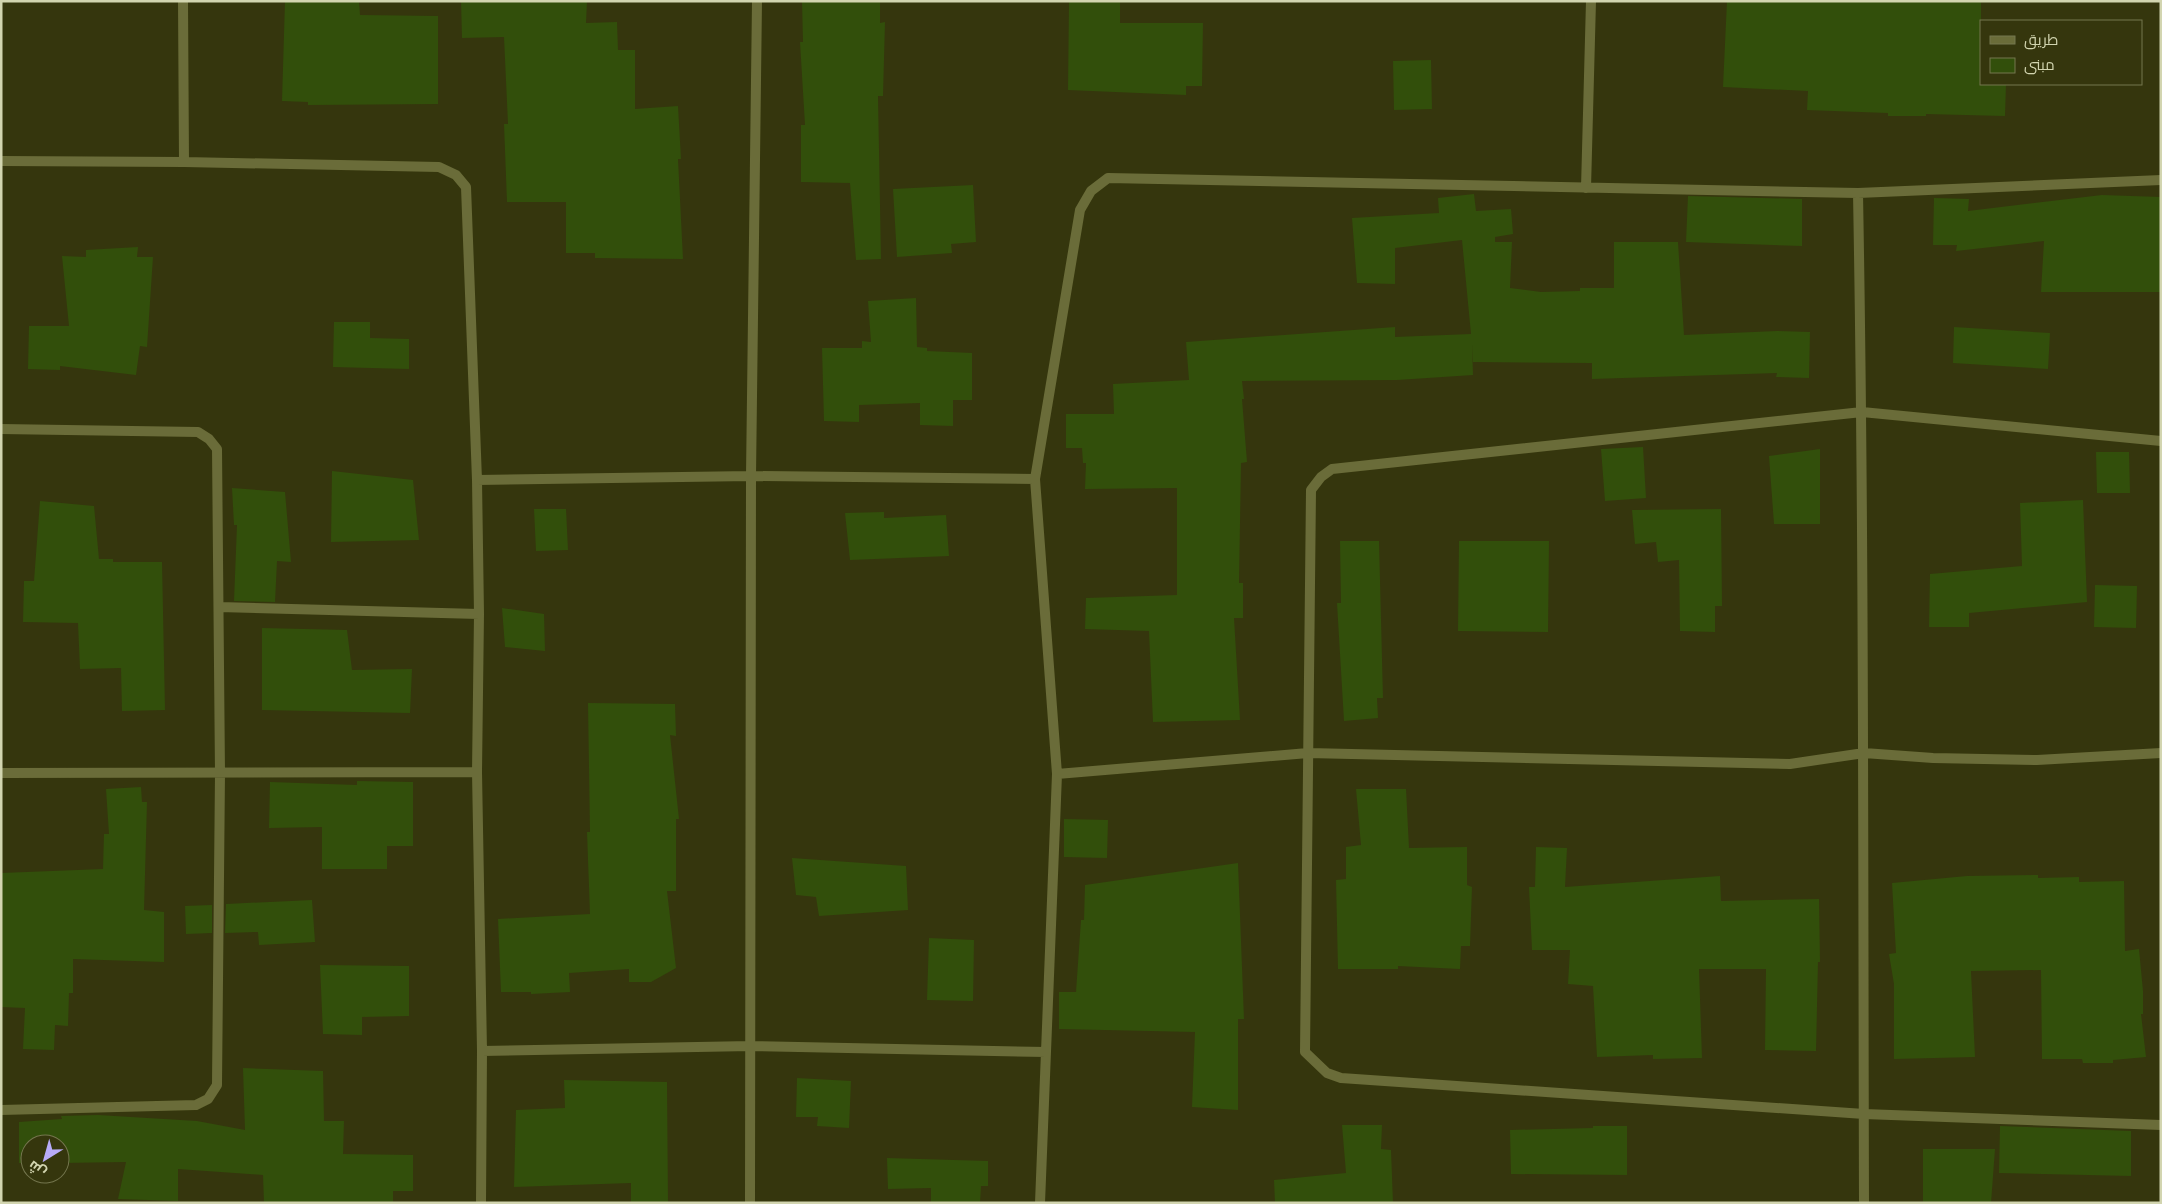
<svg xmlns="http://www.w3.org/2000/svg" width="2162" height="1204" viewBox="0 0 2162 1204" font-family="'Titillium Web',Cairo,sans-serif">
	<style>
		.building { fill: #324f0b }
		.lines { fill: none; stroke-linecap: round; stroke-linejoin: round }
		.minor { stroke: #6a6c39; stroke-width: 10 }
	</style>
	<rect width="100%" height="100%" fill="#35360d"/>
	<!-- building -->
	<path class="building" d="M 285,1 L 359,1 L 360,15 L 438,16 L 438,104 L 308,105 L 308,102 L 282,101 Z
		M 461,1 L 587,1 L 586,23 L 617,22 L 618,50 L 635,50 L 635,109 L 678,106 L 681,159 L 678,159 L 683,259 L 595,258 L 595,253 L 566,253 L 566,202 L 507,202 L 504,124 L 508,124 L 504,37 L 462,38 Z
		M 802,1 L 880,1 L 880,23 L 885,22 L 883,96 L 878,96 L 881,259 L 856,260 L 850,183 L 801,182 L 801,125 L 805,125 L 800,42 L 803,42 Z
		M 1069,1 L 1120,1 L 1120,23 L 1203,23 L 1202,86 L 1186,86 L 1186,95 L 1068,90 Z
		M 1727,1 L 1981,1 L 1981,84 L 2006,84 L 2005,116 L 1926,114 L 1926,116 L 1888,116 L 1888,113 L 1807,110 L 1808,91 L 1723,87 Z
		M 1431,60 L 1432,109 L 1394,110 L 1393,61 Z
		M 973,185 L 976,242 L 951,244 L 952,253 L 897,257 L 893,189 Z
		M 1474,194 L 1476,211 L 1511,209 L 1513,234 L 1495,237 L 1495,242 L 1512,242 L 1510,288 L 1541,292 L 1580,291 L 1580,288 L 1614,288 L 1614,242 L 1678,242 L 1684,335 L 1777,331 L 1810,332 L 1809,378 L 1776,377 L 1777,373 L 1592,379 L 1592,363 L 1473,362 L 1472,344 L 1473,375 L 1397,380 L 1242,381 L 1244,399 L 1242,399 L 1247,462 L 1241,463 L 1239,583 L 1243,583 L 1243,618 L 1234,618 L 1240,720 L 1153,722 L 1149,631 L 1085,629 L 1086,598 L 1177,595 L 1177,488 L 1085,489 L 1086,463 L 1083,463 L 1082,448 L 1066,448 L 1066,414 L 1114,414 L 1113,384 L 1189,380 L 1186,342 L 1395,327 L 1395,337 L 1471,334 L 1462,240 L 1395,248 L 1395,284 L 1357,283 L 1352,218 L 1439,213 L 1438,198 Z
		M 2102,195 L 2161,197 L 2161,292 L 2041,292 L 2044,241 L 1956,251 L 1957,245 L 1933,245 L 1934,198 L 1969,199 L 1968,211 Z
		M 1688,196 L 1802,199 L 1802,246 L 1686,242 Z
		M 138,247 L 137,257 L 153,257 L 147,347 L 140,346 L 136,375 L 60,366 L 60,370 L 28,369 L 29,326 L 69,326 L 62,256 L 86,257 L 86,250 Z
		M 916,298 L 917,347 L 927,348 L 927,351 L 972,353 L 972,400 L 953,400 L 953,426 L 920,425 L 920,403 L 859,405 L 859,422 L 824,421 L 822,348 L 862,348 L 862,341 L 871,342 L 868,301 Z
		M 334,322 L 370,322 L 370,338 L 409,339 L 409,369 L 333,367 Z
		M 1954,327 L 2050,333 L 2048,369 L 1953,363 Z
		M 1643,447 L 1646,498 L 1605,501 L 1601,449 Z
		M 1820,449 L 1820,524 L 1774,524 L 1769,456 Z
		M 2096,452 L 2129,452 L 2130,493 L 2097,493 Z
		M 332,471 L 413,480 L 419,540 L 331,542 Z
		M 232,488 L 285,492 L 291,562 L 277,561 L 275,602 L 234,601 L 237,525 L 234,525 Z
		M 2083,500 L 2087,602 L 1969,613 L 1969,627 L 1929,627 L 1930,574 L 2022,566 L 2020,503 Z
		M 40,501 L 94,506 L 99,559 L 113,559 L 113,562 L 162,562 L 165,710 L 122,711 L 121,668 L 80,669 L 78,623 L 23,622 L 24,581 L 34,581 Z
		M 534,509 L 566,509 L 568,550 L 536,551 Z
		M 1721,509 L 1722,606 L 1715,606 L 1715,632 L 1680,631 L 1679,560 L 1658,562 L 1656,542 L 1635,544 L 1632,510 Z
		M 884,512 L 884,518 L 946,515 L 949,556 L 850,560 L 845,513 Z
		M 1340,541 L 1379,541 L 1383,698 L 1377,698 L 1378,718 L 1344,721 L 1337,603 L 1341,603 Z
		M 1459,541 L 1549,541 L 1548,632 L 1458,631 Z
		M 2095,585 L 2137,586 L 2136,628 L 2094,627 Z
		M 502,608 L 544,614 L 545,651 L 505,647 Z
		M 262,628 L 347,630 L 352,670 L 412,669 L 410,713 L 262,710 Z
		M 588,703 L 675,704 L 676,736 L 670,735 L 679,819 L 676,819 L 676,891 L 667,891 L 676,968 L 651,982 L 629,982 L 629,969 L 569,973 L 570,992 L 531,994 L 531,992 L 501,992 L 498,919 L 590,914 L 587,832 L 590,832 Z
		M 357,781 L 413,782 L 413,846 L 387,846 L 387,869 L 322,869 L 322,827 L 269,828 L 270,782 L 357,785 Z
		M 141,787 L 142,802 L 147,802 L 144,910 L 164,912 L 164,962 L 73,959 L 73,993 L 69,993 L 68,1026 L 55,1025 L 54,1050 L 23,1049 L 25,1008 L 1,1007 L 1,873 L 103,869 L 104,834 L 109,834 L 106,789 Z
		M 1356,789 L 1406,789 L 1409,848 L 1467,847 L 1467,885 L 1472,887 L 1470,946 L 1461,946 L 1460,969 L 1398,966 L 1398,969 L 1338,969 L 1336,880 L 1346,879 L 1346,847 L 1361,845 Z
		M 1064,819 L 1108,820 L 1107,858 L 1064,857 Z
		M 1536,847 L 1567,848 L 1565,887 L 1720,876 L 1721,901 L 1819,899 L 1820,962 L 1818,962 L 1816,1051 L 1765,1050 L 1766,969 L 1699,969 L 1702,1058 L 1653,1059 L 1653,1055 L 1597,1057 L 1593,986 L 1568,984 L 1570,950 L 1532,950 L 1529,887 L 1535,887 Z
		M 792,858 L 906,866 L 908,910 L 819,916 L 816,897 L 796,895 Z
		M 1238,863 L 1244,1019 L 1238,1019 L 1238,1110 L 1192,1107 L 1195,1032 L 1059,1029 L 1059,992 L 1076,992 L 1081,920 L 1084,920 L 1085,885 Z
		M 2038,875 L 2038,878 L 2079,877 L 2079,882 L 2124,881 L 2125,951 L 2139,949 L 2143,991 L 2143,1014 L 2141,1014 L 2146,1057 L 2113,1060 L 2113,1063 L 2083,1063 L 2082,1059 L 2042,1059 L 2041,970 L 1971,971 L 1975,1057 L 1894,1059 L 1894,984 L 1889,954 L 1896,953 L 1892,883 L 1967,876 Z
		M 312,900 L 315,942 L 259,945 L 258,932 L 225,933 L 226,904 Z
		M 212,905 L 212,933 L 186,934 L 185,906 Z
		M 929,938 L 974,940 L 973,1001 L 927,1000 Z
		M 320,965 L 409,966 L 409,1016 L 362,1017 L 362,1035 L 323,1034 Z
		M 243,1068 L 323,1071 L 324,1121 L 344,1121 L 343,1154 L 413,1155 L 413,1191 L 393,1191 L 393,1203 L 264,1203 L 263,1175 L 178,1169 L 178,1201 L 118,1199 L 126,1162 L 60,1163 L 60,1144 L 30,1144 L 30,1163 L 19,1163 L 19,1122 L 62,1119 L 61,1116 L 98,1115 L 197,1121 L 245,1130 Z
		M 797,1078 L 851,1081 L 849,1128 L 817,1126 L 818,1117 L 796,1117 Z
		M 564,1080 L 667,1082 L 668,1203 L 631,1203 L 631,1183 L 514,1187 L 516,1110 L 565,1108 Z
		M 1342,1125 L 1382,1125 L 1381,1149 L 1391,1150 L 1393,1203 L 1275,1203 L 1274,1180 L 1346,1173 Z
		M 1593,1126 L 1627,1126 L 1627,1175 L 1511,1174 L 1510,1130 L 1593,1128 Z
		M 2000,1126 L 2131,1131 L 2131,1176 L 1999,1173 Z
		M 1923,1149 L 1995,1149 L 1991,1203 L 1923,1203 Z
		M 887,1158 L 988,1161 L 988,1186 L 981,1186 L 980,1203 L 931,1203 L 931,1188 L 888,1189 Z"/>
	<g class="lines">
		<!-- minor -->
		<path class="minor" d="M 183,1 L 184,162
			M 1,161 L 184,162 L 439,167 L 456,175 L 466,187 L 477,480 L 479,614 L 477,772 L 482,1051 L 481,1203
			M 1586,188 L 1591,1
			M 1858,193 C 1864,530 1863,866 1864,1203
			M 1,429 L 198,432 L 209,439 L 217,449 L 220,773 L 217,1085 L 208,1099 L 196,1105 L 1,1110
			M 2161,441 L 1862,412 L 1332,469 L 1321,477 L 1311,490 L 1305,1052 L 1327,1073 L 1341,1078 L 1864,1114 L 2161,1125
			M 477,480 L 751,476 L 1035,479
			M 219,607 L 479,614
			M 1,773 L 477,772
			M 1057,774 L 1308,753 L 1790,764 L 1864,753 L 1933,758 L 2037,760 L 2161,753
			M 482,1051 L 751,1046 L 1046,1052
			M 750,1203 L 751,476 L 757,1
			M 1040,1203 L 1057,774 L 1035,479 L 1080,210 L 1091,191 L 1108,178 L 1858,193 L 2161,180"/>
	</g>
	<!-- border -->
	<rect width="2162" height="1204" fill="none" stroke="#d2d5b0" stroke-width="5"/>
	<!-- legend -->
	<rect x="1980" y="20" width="162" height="65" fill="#35360d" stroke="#74764e"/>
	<rect x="1990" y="36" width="25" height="8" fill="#6a6c39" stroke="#74764e"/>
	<text x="2024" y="45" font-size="15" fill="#d2d5b0">طريق</text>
	<rect x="1990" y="58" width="25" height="15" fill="#324f0b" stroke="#74764e"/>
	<text x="2024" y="70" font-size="15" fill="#d2d5b0">مبنى</text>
	<!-- north arrow -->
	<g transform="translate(45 1159) rotate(217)"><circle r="24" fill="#35360d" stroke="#74764e"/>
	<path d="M0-4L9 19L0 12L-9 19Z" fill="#b7abf8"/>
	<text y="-8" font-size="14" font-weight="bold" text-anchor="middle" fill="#d2d5b0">ش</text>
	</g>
</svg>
